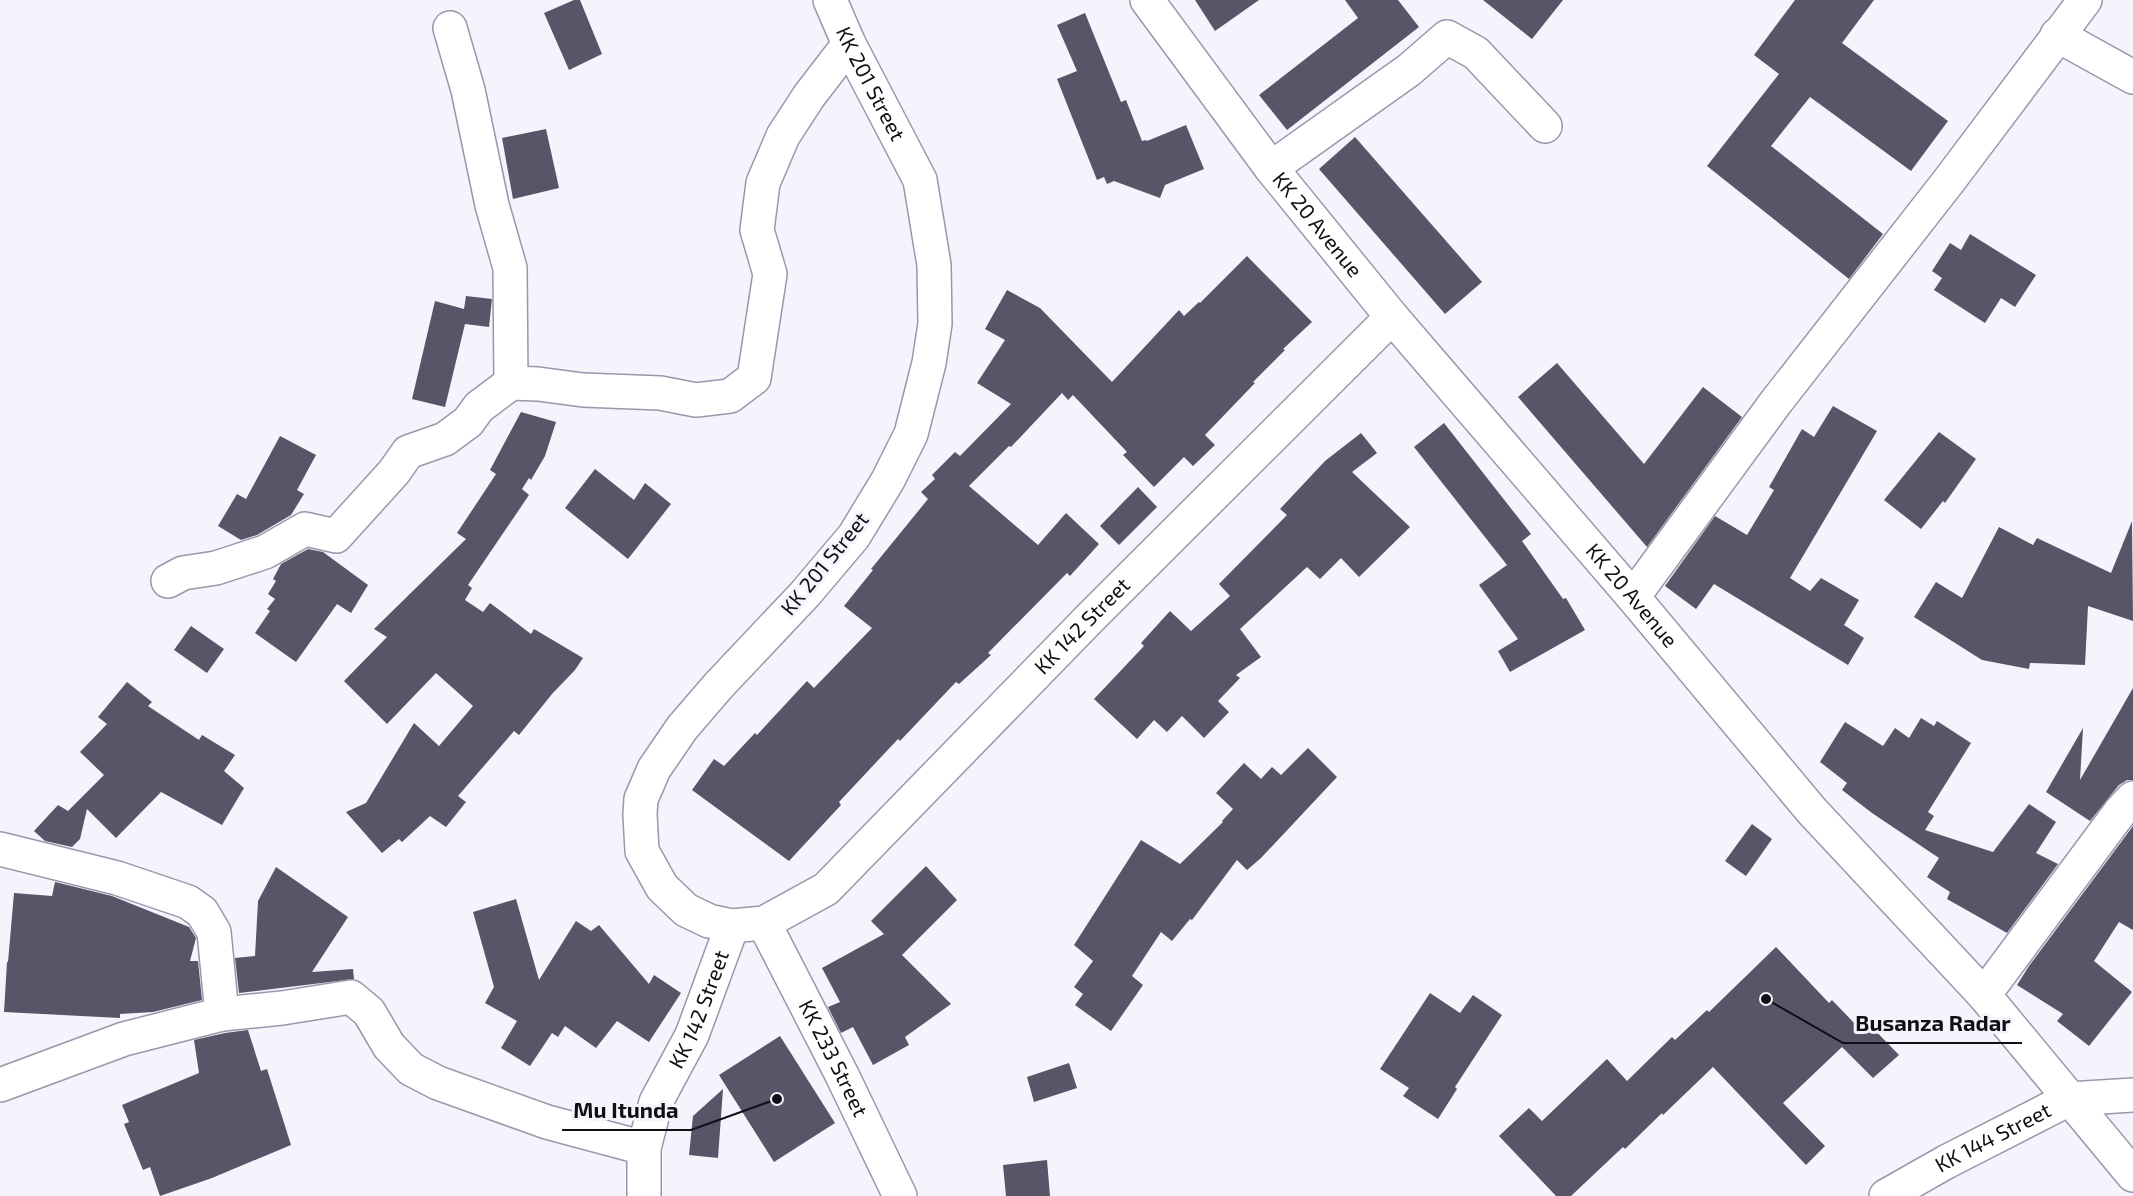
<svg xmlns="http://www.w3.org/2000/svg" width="2133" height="1196" viewBox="0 0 2133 1196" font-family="'Exo 2',sans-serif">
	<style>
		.building { fill: #575567 }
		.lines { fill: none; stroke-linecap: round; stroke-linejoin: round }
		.minor-casing { stroke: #9997ab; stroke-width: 36 }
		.major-casing { stroke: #9997ab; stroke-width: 36 }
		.minor { stroke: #fff; stroke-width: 33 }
		.major { stroke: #fff; stroke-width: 33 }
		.labels { text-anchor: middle; stroke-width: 6; stroke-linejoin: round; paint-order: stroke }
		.street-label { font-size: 21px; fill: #100f16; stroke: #f5f4fd }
		.leader { fill: none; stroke: #100f16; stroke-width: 2 }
		.callout-dot { fill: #100f16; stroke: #f5f4fd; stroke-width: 2 }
		.callout-label { font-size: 22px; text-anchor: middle; font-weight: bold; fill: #100f16; stroke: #f5f4fd; stroke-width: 6; stroke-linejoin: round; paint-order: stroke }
	</style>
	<rect width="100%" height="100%" fill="#f5f4fd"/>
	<!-- building -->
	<path class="building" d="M 574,0 L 580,0 L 602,54 L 569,70 L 544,13 Z
		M 1195,0 L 1259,0 L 1215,31 Z
		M 1345,0 L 1398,0 L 1419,27 L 1287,130 L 1259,95 L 1358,18 Z
		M 1483,0 L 1563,0 L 1532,39 Z
		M 1795,0 L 1874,0 L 1842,43 L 1948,121 L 1911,171 L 1810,97 L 1771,146 L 1883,234 L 1849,279 L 1707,166 L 1779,74 L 1754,55 Z
		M 1085,13 L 1121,102 L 1126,100 L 1142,141 L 1146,140 L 1147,141 L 1186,125 L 1204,169 L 1165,185 L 1160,198 L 1114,181 L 1107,184 L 1104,177 L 1097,180 L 1057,79 L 1077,71 L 1057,25 Z
		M 546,129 L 559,188 L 513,199 L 502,138 Z
		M 1355,137 L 1482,282 L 1445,314 L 1319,169 Z
		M 1970,234 L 2036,275 L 2015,307 L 2001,298 L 1985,323 L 1934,290 L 1942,278 L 1932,271 L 1950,243 L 1961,250 Z
		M 1247,256 L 1312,322 L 1283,349 L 1285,350 L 1253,382 L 1255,383 L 1205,435 L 1215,445 L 1193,466 L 1184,457 L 1154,487 L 1123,455 L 1127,452 L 1073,395 L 1068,400 L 1062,393 L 1011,447 L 1009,446 L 969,486 L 1038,545 L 1066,513 L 1099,544 L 1070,576 L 1067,573 L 988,653 L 991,655 L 959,684 L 956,682 L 900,741 L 898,739 L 839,802 L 841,805 L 789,861 L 692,790 L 714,759 L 724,766 L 755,733 L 757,735 L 807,681 L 814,688 L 872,628 L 844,606 L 873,570 L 871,569 L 928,499 L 921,492 L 935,479 L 932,475 L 955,452 L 960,456 L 1011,404 L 977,383 L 1005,340 L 985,329 L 1007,290 L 1040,308 L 1112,382 L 1179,310 L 1184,316 L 1199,302 L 1200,303 Z
		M 466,296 L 492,299 L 489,327 L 465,324 L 445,407 L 412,399 L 435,301 L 464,309 Z
		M 1557,363 L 1644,464 L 1703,387 L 1742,417 L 1647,547 L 1518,397 Z
		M 1833,406 L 1877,431 L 1790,578 L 1810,591 L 1821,578 L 1859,600 L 1844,625 L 1864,638 L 1848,665 L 1714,584 L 1696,609 L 1665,586 L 1715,516 L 1747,535 L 1774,490 L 1769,487 L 1802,429 L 1814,437 Z
		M 521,412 L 556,422 L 545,456 L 531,480 L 529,478 L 522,489 L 529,495 L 468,585 L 472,588 L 465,600 L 483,612 L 490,603 L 531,634 L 534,629 L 583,658 L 575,670 L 552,694 L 519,735 L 514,731 L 458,796 L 466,802 L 446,827 L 430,816 L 402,842 L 399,839 L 382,853 L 346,812 L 366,803 L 414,723 L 439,746 L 473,706 L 436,673 L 387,724 L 344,681 L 387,637 L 374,629 L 466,539 L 457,533 L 496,474 L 490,470 Z
		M 1444,423 L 1531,534 L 1522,541 L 1563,599 L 1566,598 L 1585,630 L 1510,672 L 1498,651 L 1518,639 L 1479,585 L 1507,565 L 1414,447 Z
		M 1939,432 L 1976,459 L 1945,503 L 1943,501 L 1921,529 L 1884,500 Z
		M 1361,433 L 1377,453 L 1352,472 L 1410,527 L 1359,577 L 1341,558 L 1320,579 L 1307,567 L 1240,629 L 1261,657 L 1236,675 L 1240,678 L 1218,701 L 1229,712 L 1204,738 L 1182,716 L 1167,732 L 1154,720 L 1137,739 L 1094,699 L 1144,646 L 1141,643 L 1170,611 L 1191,631 L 1230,596 L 1219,584 L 1287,515 L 1280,509 L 1325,461 Z
		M 280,436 L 316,455 L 297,490 L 304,494 L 291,515 L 257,535 L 241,540 L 218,526 L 237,494 L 246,499 Z
		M 595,469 L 634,500 L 645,483 L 671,504 L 628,559 L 565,508 Z
		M 1138,487 L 1157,507 L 1119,545 L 1100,526 Z
		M 2132,521 L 2133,621 L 2088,606 L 2085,665 L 2030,663 L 2029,669 L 1982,660 L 1914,617 L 1936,582 L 1962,598 L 1999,527 L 2033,545 L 2037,538 L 2111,573 Z
		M 308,549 L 323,552 L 368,585 L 351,613 L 337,604 L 296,662 L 255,633 L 270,611 L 267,609 L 275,599 L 268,594 L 276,581 L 273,579 L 281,564 Z
		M 191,626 L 224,649 L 207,673 L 174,650 Z
		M 127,682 L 152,702 L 148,706 L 199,740 L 202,735 L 235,755 L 224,771 L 244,788 L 222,825 L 161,792 L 116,838 L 87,809 L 80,839 L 72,847 L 45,841 L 34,831 L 58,805 L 68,811 L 104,775 L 80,752 L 107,724 L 98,717 Z
		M 2133,688 L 2133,780 L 2127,780 L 2119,785 L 2090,821 L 2046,792 L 2083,728 L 2080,780 Z
		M 1921,718 L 1934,726 L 1937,721 L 1971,743 L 1928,812 L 1934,816 L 1925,830 L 1993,852 L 2029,804 L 2056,822 L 2036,853 L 2058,864 L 2007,933 L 1947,899 L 1950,892 L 1927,877 L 1939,858 L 1872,813 L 1842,790 L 1847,783 L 1820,762 L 1845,722 L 1883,746 L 1895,728 L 1909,738 Z
		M 1308,748 L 1337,777 L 1261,858 L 1247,870 L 1237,860 L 1192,920 L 1190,919 L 1172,941 L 1161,932 L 1132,976 L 1143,985 L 1111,1031 L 1075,1005 L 1083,994 L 1074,987 L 1093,961 L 1074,945 L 1141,840 L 1180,864 L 1223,822 L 1222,821 L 1233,809 L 1216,793 L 1244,763 L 1261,779 L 1272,767 L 1281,775 Z
		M 1752,824 L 1772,839 L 1746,876 L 1725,861 Z
		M 2133,826 L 2133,930 L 2119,922 L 2094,961 L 2132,992 L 2089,1046 L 2057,1021 L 2063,1014 L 2017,985 L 2029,966 Z
		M 926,866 L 957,900 L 902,955 L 951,1004 L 905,1037 L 909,1045 L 873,1065 L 853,1027 L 841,1033 L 828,1007 L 840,1002 L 822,968 L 884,934 L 871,921 Z
		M 276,867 L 348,917 L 312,972 L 353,969 L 354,979 L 239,993 L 235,958 L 255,956 L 258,901 Z
		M 55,882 L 112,896 L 189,927 L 196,938 L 190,961 L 198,961 L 202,1000 L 153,1012 L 120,1014 L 120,1018 L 4,1012 L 7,962 L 8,962 L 14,893 L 52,896 Z
		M 516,899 L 539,980 L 576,921 L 591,931 L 599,925 L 649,984 L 654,975 L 681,993 L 649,1042 L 617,1021 L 596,1048 L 565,1026 L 558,1037 L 552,1033 L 530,1066 L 501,1048 L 517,1021 L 485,1003 L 494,987 L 473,912 Z
		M 1776,947 L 1829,1003 L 1832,1000 L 1858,1027 L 1865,1020 L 1899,1055 L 1873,1078 L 1842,1047 L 1783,1103 L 1825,1146 L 1806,1165 L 1713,1067 L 1663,1115 L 1662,1113 L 1625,1149 L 1623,1147 L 1571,1196 L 1556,1196 L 1499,1136 L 1529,1108 L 1542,1121 L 1607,1059 L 1627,1081 L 1672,1037 L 1675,1040 L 1707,1010 L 1709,1012 Z
		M 1430,993 L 1460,1013 L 1473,995 L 1502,1015 L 1455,1087 L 1457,1089 L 1438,1119 L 1403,1096 L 1409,1088 L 1380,1069 Z
		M 248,1030 L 261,1071 L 267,1069 L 291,1145 L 212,1178 L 160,1196 L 150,1167 L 143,1170 L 124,1124 L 129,1122 L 122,1105 L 199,1073 L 194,1040 L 225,1033 Z
		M 780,1036 L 835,1123 L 774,1162 L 719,1075 Z
		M 1069,1063 L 1077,1088 L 1034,1102 L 1027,1077 Z
		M 723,1089 L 718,1158 L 689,1155 L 693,1116 Z
		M 1047,1160 L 1050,1196 L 1006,1196 L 1003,1165 Z"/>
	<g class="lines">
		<defs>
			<g id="minor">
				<path d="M 450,28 L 468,90 L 492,205 L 510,268 L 511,383"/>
				<path d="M 2057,35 L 2133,77"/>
				<path d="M 1271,168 L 1409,70 L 1447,37 L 1476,53 L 1545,126"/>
				<path d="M 168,581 L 183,573 L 216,568 L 265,552 L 305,529 L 336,536 L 394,472 L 408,452 L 445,439 L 468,422 L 479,407 L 511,383 L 538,384 L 583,390 L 660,393 L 696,400 L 730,396 L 754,378 L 770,274 L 757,230 L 763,183 L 783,136 L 809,96 L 849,44"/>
				<path d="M 1633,597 L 1776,402 L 1948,182 L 2085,0"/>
				<path d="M 0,849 L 117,878 L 188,902 L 202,912 L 214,932 L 222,1014"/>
				<path id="s1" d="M 764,923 L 842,1075 L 900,1196"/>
				<path d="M 1984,995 L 2120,812 L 2133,798"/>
				<path d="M 0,1085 L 124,1039 L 222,1014 L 282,1008 L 351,997 L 369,1012 L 389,1046 L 411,1069 L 438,1083 L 547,1122 L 644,1148"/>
				<path id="s2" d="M 644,1196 L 644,1148 L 656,1102 L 692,1035 L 732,926"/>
				<path id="s3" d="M 1886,1196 L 1946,1162 L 2069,1099 L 2133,1095"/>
			</g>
			<g id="major">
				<path id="s4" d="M 830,0 L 849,44 L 920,180 L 934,265 L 935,324 L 929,363 L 911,434 L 888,480 L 854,536 L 805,594 L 719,685 L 682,728 L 654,769 L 641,799 L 640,814 L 642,851 L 662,887 L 686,910 L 709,921 L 732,926 L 764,923 L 826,889 L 1091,617 L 1392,317"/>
				<path id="s5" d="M 1147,0 L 1271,168 L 1392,317 L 1633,597 L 1812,811 L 1984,995 L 2133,1175"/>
			</g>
		</defs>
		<!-- minor casing -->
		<use href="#minor" class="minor-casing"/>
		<!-- major casing -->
		<use href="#major" class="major-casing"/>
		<!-- minor -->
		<use href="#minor" class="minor"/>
		<!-- major -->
		<use href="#major" class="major"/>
	</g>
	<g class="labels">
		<!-- street labels -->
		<g class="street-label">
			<text dy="7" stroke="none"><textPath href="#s4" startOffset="93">KK 201 Street</textPath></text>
			<text dy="7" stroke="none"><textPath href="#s5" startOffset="282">KK 20 Avenue</textPath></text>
			<text transform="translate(825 564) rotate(-51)" y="7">KK 201 Street</text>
			<text dy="7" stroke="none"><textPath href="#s5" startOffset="768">KK 20 Avenue</textPath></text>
			<text dy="7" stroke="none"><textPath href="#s4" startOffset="1562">KK 142 Street</textPath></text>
			<text dy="7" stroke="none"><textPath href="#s2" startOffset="198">KK 142 Street</textPath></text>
			<text dy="7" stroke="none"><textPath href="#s1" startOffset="152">KK 233 Street</textPath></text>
			<text dy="7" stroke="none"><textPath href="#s3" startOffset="122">KK 144 Street</textPath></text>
		</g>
	</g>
	<!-- callouts -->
	<path class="leader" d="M1766 999L1843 1043H2022M777 1099L691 1130H562"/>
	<g class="callout-dot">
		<circle cx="1766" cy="999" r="6"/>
		<circle cx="777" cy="1099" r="6"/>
	</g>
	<g class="callout-label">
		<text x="1933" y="1031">Busanza Radar</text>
		<text x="626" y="1118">Mu Itunda</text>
	</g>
</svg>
